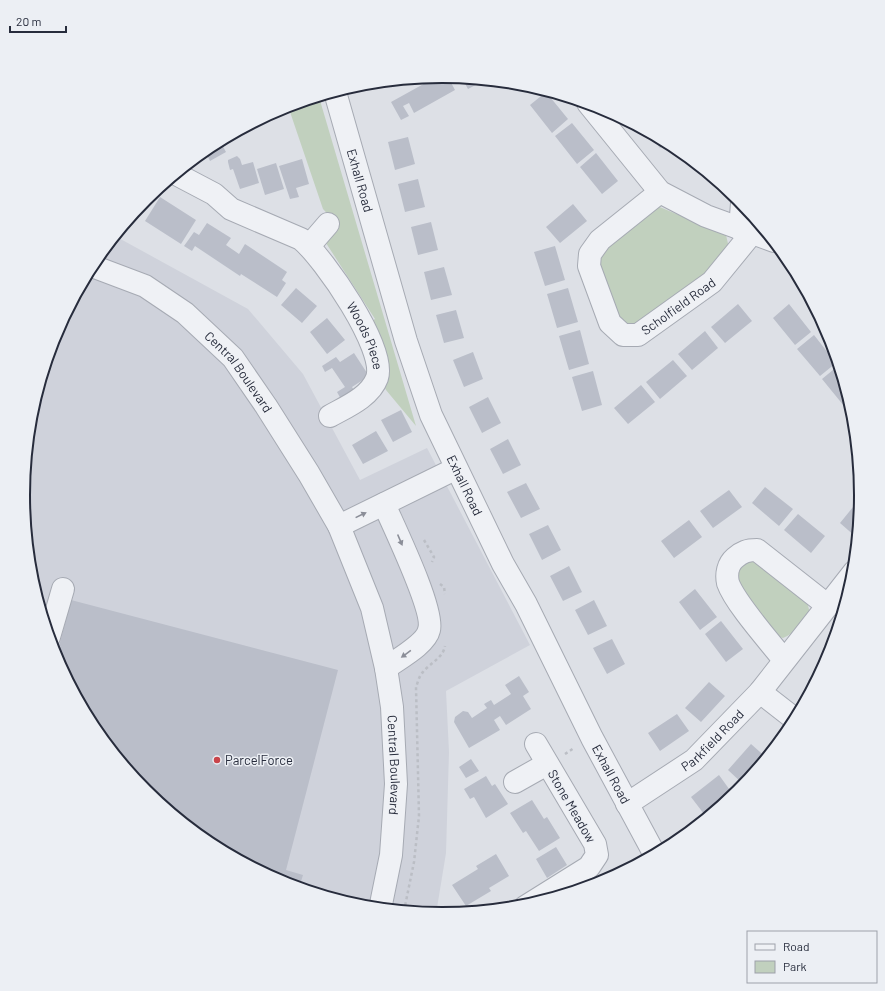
<svg xmlns="http://www.w3.org/2000/svg" width="885" height="991" viewBox="0 0 885 991" font-family="Barlow,sans-serif">
	<style>
		.built { fill: #cfd2db }
		.green { fill: #c1d0be }
		.building { fill: #babec9 }
		.lines { fill: none; stroke-linecap: round; stroke-linejoin: round }
		.minor-casing { stroke: #a6aab3; stroke-width: 24 }
		.path { stroke: #bbbec5; stroke-width: 2.5; stroke-dasharray: 3 3; stroke-linecap: butt }
		.minor { stroke: #eff1f5; stroke-width: 22 }
		.oneway { fill: #8b8e98 }
		.poi-dot { fill: #c9444a; stroke: #eceff4; stroke-width: 1.5 }
		.labels { text-anchor: middle; stroke-width: 3; stroke-linejoin: round; paint-order: stroke }
		.street-label { font-size: 13px; fill: #272c3c; stroke: #eceff4 }
		.poi-label { font-size: 13px; fill: #272c3c; stroke: #eceff4; text-anchor: start }
		.rim { fill: none; stroke: #272c3c; stroke-width: 2 }
	</style>
	<rect width="100%" height="100%" fill="#dde0e6"/>
	<!-- built -->
	<path class="built" d="M 115,236 L 248,309 L 303,374 L 360,480 L 427,448 L 530,645 L 446,691 L 449,752 L 446,853 L 436,914 L 360,907 L 282,883 L 209,844 L 146,792 L 94,728 L 55,656 L 31,577 L 23,495 L 31,413 L 55,335 L 94,262 Z"/>
	<!-- green -->
	<path class="green" d="M 319,97 L 416,426 L 386,390 L 382,382 L 368,324 L 375,319 L 326,243 L 338,225 L 323,209 L 288,106 Z
		M 655,205 L 726,235 L 729,248 L 704,278 L 634,326 L 620,321 L 598,262 L 606,245 Z
		M 751,560 L 757,562 L 807,602 L 810,613 C 802,623 795,633 783,638 L 777,636 L 736,585 L 739,568 Z"/>
	<!-- building -->
	<path class="building" d="M 438,76 L 448,77 L 455,90 L 414,113 L 409,103 L 403,106 L 409,116 L 401,120 L 391,102 Z
		M 462,78 L 483,80 L 485,80 L 468,89 Z
		M 546,92 L 568,119 L 552,133 L 530,105 Z
		M 572,123 L 594,150 L 577,164 L 555,136 Z
		M 646,131 L 649,133 L 667,142 L 660,148 Z
		M 408,137 L 415,164 L 395,170 L 388,142 Z
		M 220,141 L 226,152 L 210,161 L 205,151 Z
		M 596,153 L 618,181 L 602,194 L 580,167 Z
		M 237,156 L 240,159 L 242,165 L 253,162 L 259,183 L 240,189 L 233,169 L 230,170 L 228,162 L 228,160 Z
		M 302,159 L 309,184 L 296,188 L 299,197 L 290,199 L 279,166 Z
		M 276,163 L 284,189 L 265,195 L 257,169 Z
		M 698,165 L 715,179 L 710,182 L 696,166 Z
		M 418,179 L 425,207 L 405,212 L 398,184 Z
		M 153,194 L 137,219 L 132,216 L 146,199 Z
		M 160,197 L 196,220 L 181,244 L 145,221 Z
		M 573,204 L 587,221 L 560,243 L 546,227 Z
		M 431,222 L 438,250 L 418,255 L 411,227 Z
		M 207,223 L 231,238 L 226,245 L 239,254 L 245,244 L 287,272 L 282,280 L 286,283 L 277,297 L 241,274 L 240,276 L 195,246 L 192,251 L 184,246 L 194,232 L 199,235 Z
		M 555,246 L 565,280 L 545,286 L 534,252 Z
		M 444,267 L 452,295 L 431,300 L 424,272 Z
		M 296,288 L 317,306 L 302,323 L 281,305 Z
		M 568,288 L 578,322 L 557,328 L 547,294 Z
		M 738,304 L 752,321 L 725,343 L 711,327 Z
		M 789,304 L 811,332 L 795,345 L 773,318 Z
		M 456,310 L 464,338 L 444,343 L 436,315 Z
		M 327,318 L 345,340 L 327,354 L 310,332 Z
		M 580,330 L 589,364 L 569,370 L 559,336 Z
		M 705,331 L 718,348 L 692,370 L 678,354 Z
		M 814,335 L 836,363 L 820,376 L 797,349 Z
		M 473,352 L 483,379 L 464,387 L 453,360 Z
		M 354,353 L 369,376 L 352,387 L 355,392 L 342,401 L 337,392 L 345,387 L 332,368 L 325,372 L 322,366 L 336,357 L 340,362 Z
		M 673,360 L 687,376 L 660,399 L 646,382 Z
		M 839,365 L 850,401 L 844,406 L 822,379 Z
		M 593,371 L 602,405 L 582,411 L 572,377 Z
		M 641,385 L 655,402 L 628,424 L 614,408 Z
		M 488,397 L 501,423 L 482,433 L 469,407 Z
		M 851,405 L 854,414 L 854,418 L 847,409 Z
		M 401,410 L 412,432 L 393,442 L 381,420 Z
		M 376,431 L 388,451 L 363,464 L 352,445 Z
		M 508,439 L 521,465 L 503,474 L 490,449 Z
		M 526,483 L 540,509 L 521,518 L 507,492 Z
		M 765,487 L 793,509 L 779,526 L 752,503 Z
		M 729,490 L 742,507 L 713,528 L 700,511 Z
		M 862,496 L 858,534 L 856,537 L 840,523 Z
		M 798,514 L 825,536 L 811,553 L 784,530 Z
		M 689,520 L 702,537 L 674,558 L 661,541 Z
		M 548,525 L 561,550 L 542,560 L 529,534 Z
		M 569,566 L 582,592 L 563,601 L 550,576 Z
		M 695,589 L 717,617 L 700,630 L 679,602 Z
		M 71,600 L 338,670 L 286,870 L 303,875 L 299,888 L 282,883 L 209,844 L 146,792 L 94,728 L 56,658 Z
		M 594,600 L 607,626 L 588,635 L 575,610 Z
		M 721,621 L 743,649 L 726,662 L 705,634 Z
		M 612,639 L 625,664 L 607,674 L 593,648 Z
		M 830,655 L 830,656 L 814,686 L 808,681 Z
		M 519,676 L 529,692 L 523,696 L 531,709 L 506,725 L 500,716 L 494,720 L 500,730 L 469,748 L 454,722 L 455,717 L 463,711 L 468,712 L 472,718 L 487,708 L 484,704 L 491,700 L 494,705 L 511,694 L 505,685 Z
		M 709,682 L 725,696 L 701,722 L 685,708 Z
		M 677,714 L 689,731 L 660,751 L 648,733 Z
		M 751,744 L 767,758 L 743,784 L 728,770 Z
		M 471,759 L 479,771 L 466,778 L 459,767 Z
		M 719,775 L 732,793 L 704,814 L 691,797 Z
		M 486,776 L 492,786 L 495,784 L 508,804 L 486,818 L 474,797 L 470,799 L 464,789 Z
		M 532,800 L 544,819 L 547,817 L 560,838 L 539,851 L 526,831 L 523,833 L 510,813 Z
		M 556,847 L 567,865 L 547,878 L 536,859 Z
		M 496,854 L 509,876 L 489,888 L 491,891 L 466,906 L 452,885 L 478,869 L 476,866 Z
		M 620,870 L 622,873 L 594,886 L 594,885 Z"/>
	<g class="lines">
		<defs>
			<g id="minor">
				<path id="s1" d="M 335,92 L 406,341 L 431,415 L 503,564 L 526,604 L 592,738 L 655,855"/>
				<path d="M 588,103 L 660,192 L 706,216 L 774,241"/>
				<path id="s2" d="M 176,174 L 214,194 L 231,209 L 301,239 C 324,258 387,349 377,378 C 370,397 346,407 330,416"/>
				<path id="s3" d="M 660,192 L 600,240 L 590,254 L 589,266 L 610,323 L 623,335 L 638,335 L 712,282 L 752,233"/>
				<path d="M 740,229 L 742,203"/>
				<path d="M 309,246 L 328,224"/>
				<path id="s4" d="M 92,266 L 145,286 L 185,313 L 233,358 L 266,406 L 309,474 L 339,526 L 372,608 L 386,668 L 392,707 L 396,784 L 391,855 L 380,909"/>
				<path d="M 384,504 C 393,525 435,611 429,630 C 426,644 398,659 386,668"/>
				<path d="M 339,526 L 455,469"/>
				<path d="M 49,637 L 63,589"/>
				<path d="M 784,660 C 770,642 735,603 728,583 C 726,574 728,564 735,558 C 742,552 747,550 757,550 L 827,605"/>
				<path d="M 760,692 L 796,720"/>
				<path d="M 515,782 L 547,764"/>
				<path id="s5" d="M 627,804 L 694,760 L 760,692 L 854,572"/>
				<path d="M 525,907 L 589,867 L 597,855 L 595,844 L 536,744"/>
			</g>
		</defs>
		<!-- minor casing -->
		<use href="#minor" class="minor-casing"/>
		<!-- path -->
		<path class="path" d="M 424,540 L 434,557 L 432,562
			M 440,584 L 444,587 L 445,594
			M 565,754 L 574,748
			M 404,911 L 414,862 L 419,816 L 416,687 C 418,682 419,676 423,672 C 430,663 443,658 445,646"/>
		<!-- minor -->
		<use href="#minor" class="minor"/>
	</g>
	<!-- one-way arrows -->
	<defs><path id="oneway-solid" d="M-6-.8H1V-3.2L6.5 0L1 3.2V.8H-6Z"/></defs>
	<g class="oneway">
		<use href="#oneway-solid" transform="translate(361 515) rotate(-26)"/>
		<use href="#oneway-solid" transform="translate(400 540) rotate(67)"/>
		<use href="#oneway-solid" transform="translate(406 654) rotate(144)"/>
	</g>
	<!-- markers -->
	<circle class="poi-dot" cx="217" cy="760" r="4"/>
	<g class="labels">
		<!-- street labels -->
		<g class="street-label">
			<text dy="5" stroke="none"><textPath href="#s1" startOffset="92">Exhall Road</textPath></text>
			<text dy="5" stroke="none"><textPath href="#s3" startOffset="249">Scholfield Road</textPath></text>
			<text dy="5" stroke="none"><textPath href="#s2" startOffset="259">Woods Piece</textPath></text>
			<text dy="5" stroke="none"><textPath href="#s4" startOffset="185">Central Boulevard</textPath></text>
			<text dy="5" stroke="none"><textPath href="#s1" startOffset="415">Exhall Road</textPath></text>
			<text dy="5" stroke="none"><textPath href="#s5" startOffset="107">Parkfield Road</textPath></text>
			<text dy="5" stroke="none"><textPath href="#s4" startOffset="617">Central Boulevard</textPath></text>
			<text dy="5" stroke="none"><textPath href="#s1" startOffset="739">Exhall Road</textPath></text>
			<text transform="translate(572 806) rotate(60)" y="5">Stone Meadow</text>
		</g>
		<!-- poi labels -->
		<g class="poi-label">
			<text x="225" y="765">ParcelForce</text>
		</g>
	</g>
	<!-- crop -->
	<path d="M0 0H885V991H0ZM30 495a412 412 0 1 1 824 0a412 412 0 1 1-824 0Z" fill="#eceff4" fill-rule="evenodd"/>
	<path class="rim" d="M30 495a412 412 0 1 1 824 0a412 412 0 1 1-824 0Z"/>
	<!-- legend -->
	<rect x="747" y="931" width="130" height="52" fill="#eceff4" stroke="#9da1aa"/>
	<rect x="755" y="944" width="20" height="6" fill="#eff1f5" stroke="#9da1aa"/>
	<text x="783" y="951" font-size="12" fill="#272c3c">Road</text>
	<rect x="755" y="961" width="20" height="12" fill="#c1d0be" stroke="#9da1aa"/>
	<text x="783" y="971" font-size="12" fill="#272c3c">Park</text>
	<!-- scale -->
	<path d="M10 26v6h56v-6" fill="none" stroke="#272c3c" stroke-width="2"/>
	<text x="16" y="26" font-size="12" fill="#272c3c" stroke="#eceff4" stroke-width="3" paint-order="stroke">20 m</text>
</svg>
